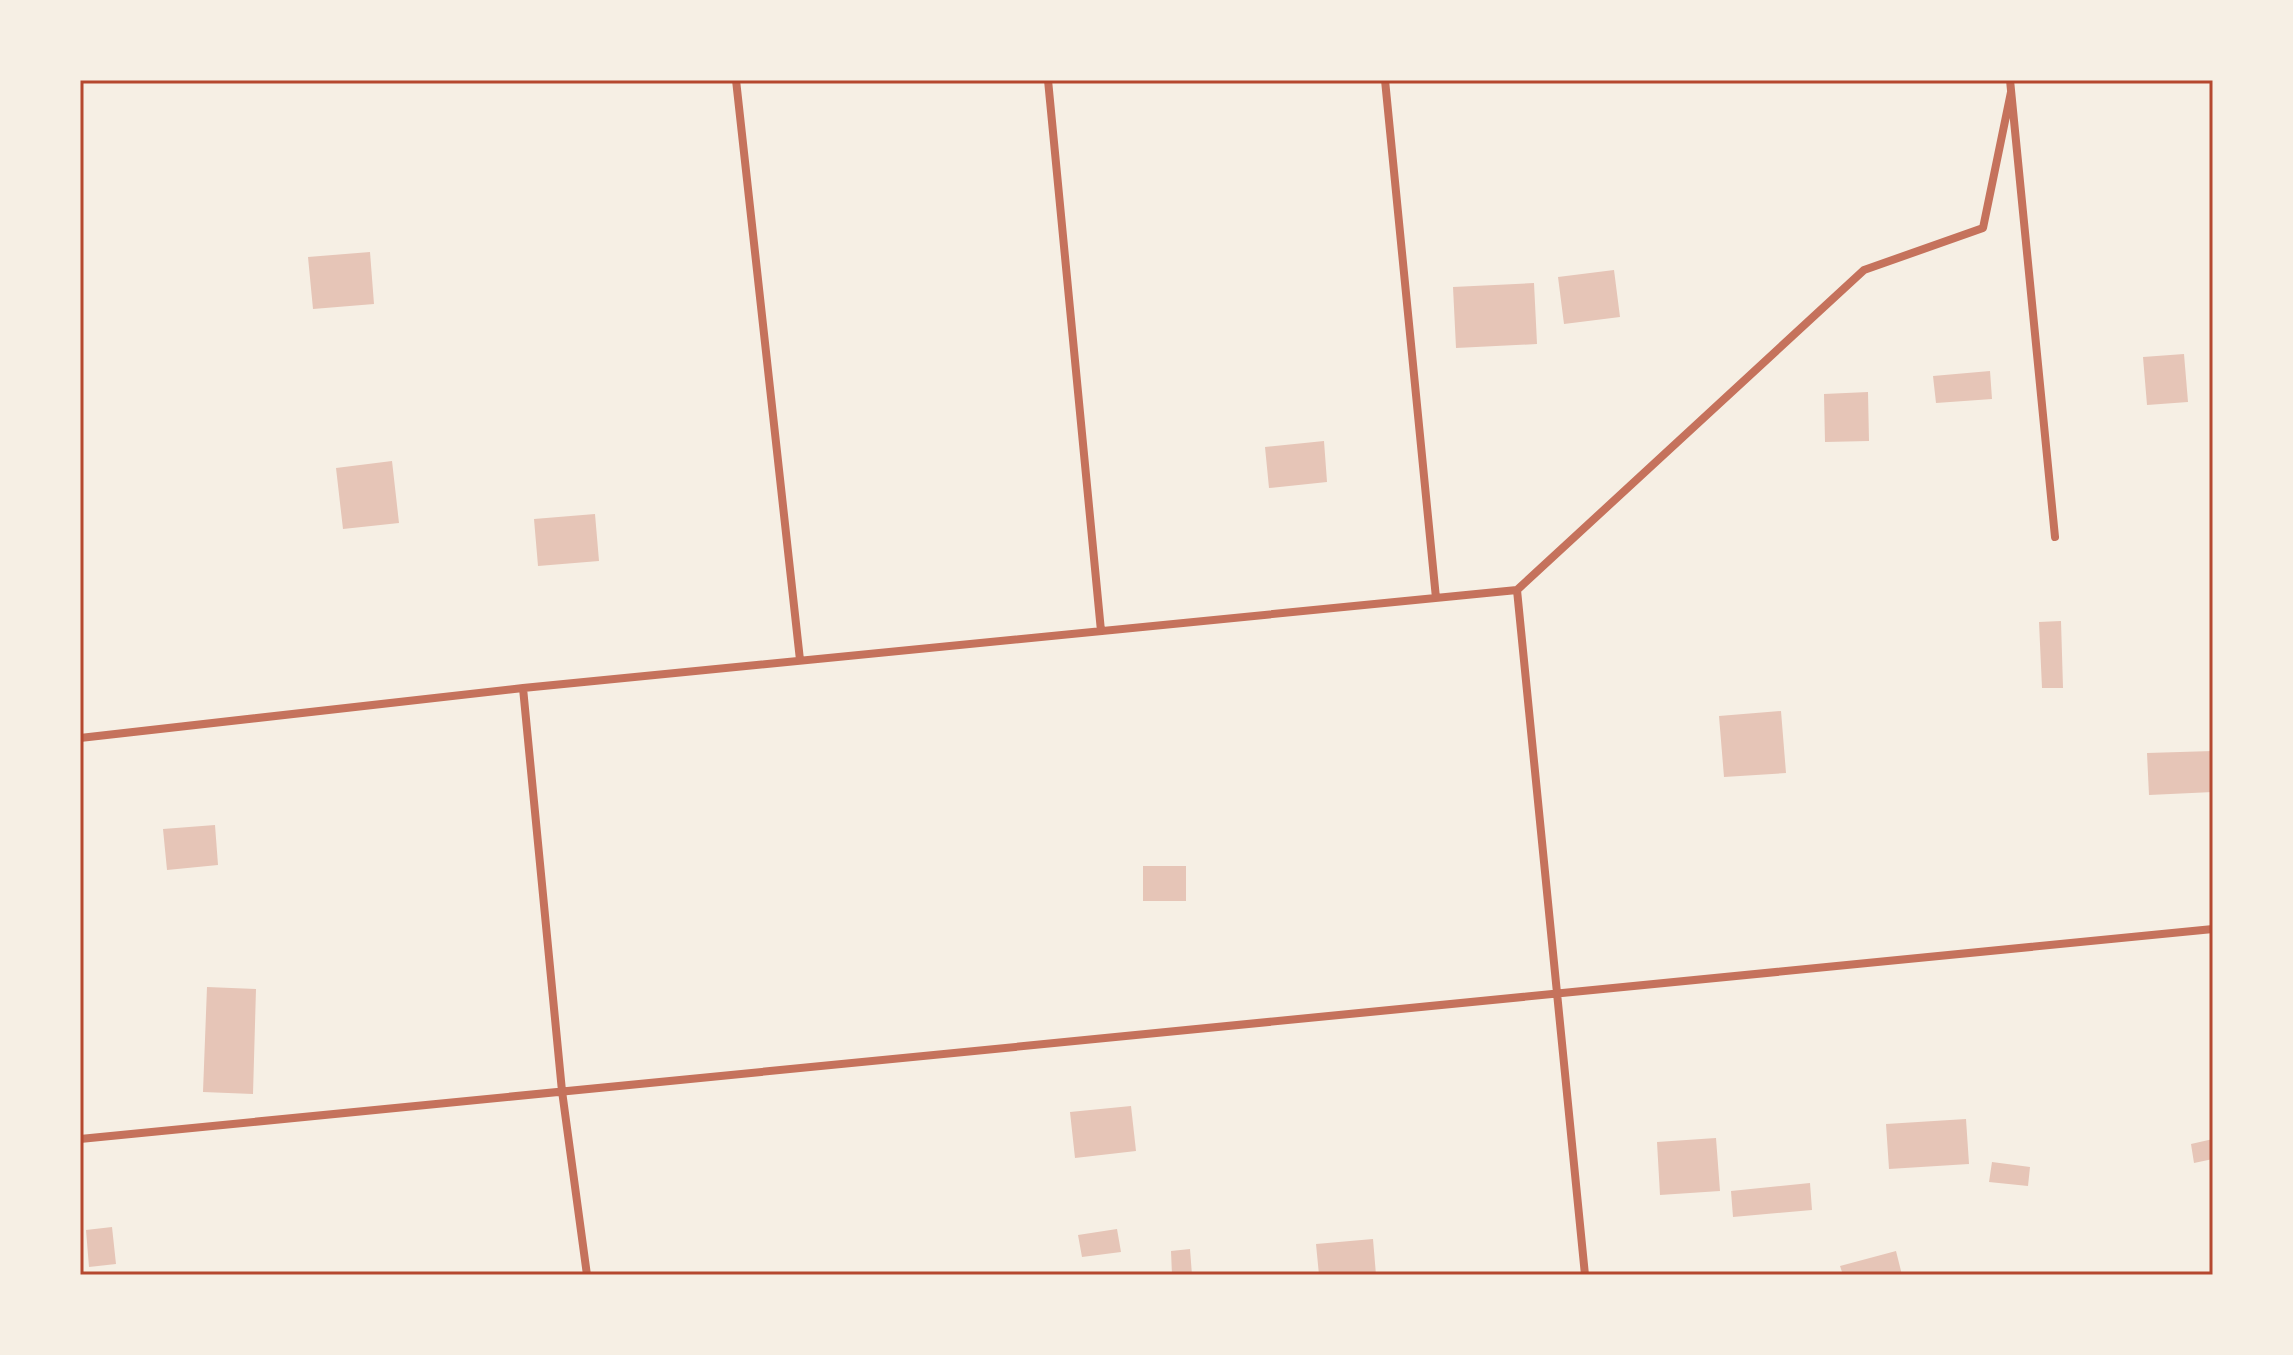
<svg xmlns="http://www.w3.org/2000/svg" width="2293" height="1355" viewBox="0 0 2293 1355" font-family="Mulish,sans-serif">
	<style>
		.building { fill: #e6c5b7 }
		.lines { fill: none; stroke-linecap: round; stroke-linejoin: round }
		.minor { stroke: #c5725c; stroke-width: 8 }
		.neatline { fill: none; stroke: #b5482f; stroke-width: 3 }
	</style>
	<rect width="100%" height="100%" fill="#f6efe4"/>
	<!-- building -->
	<path class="building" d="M 370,252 L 374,304 L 313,309 L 308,257 Z
		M 1614,270 L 1620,317 L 1564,324 L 1558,277 Z
		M 1534,283 L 1537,344 L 1456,348 L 1453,287 Z
		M 2184,354 L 2188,402 L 2147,405 L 2143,357 Z
		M 1990,371 L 1992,399 L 1936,403 L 1933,376 Z
		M 1868,392 L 1869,441 L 1825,442 L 1824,394 Z
		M 1324,441 L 1327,482 L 1269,488 L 1265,447 Z
		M 392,461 L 399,523 L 343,529 L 336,468 Z
		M 595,514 L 599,561 L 538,566 L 534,519 Z
		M 2061,621 L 2063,688 L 2042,688 L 2039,622 Z
		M 1781,711 L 1786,773 L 1724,777 L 1719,716 Z
		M 2213,751 L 2213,792 L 2149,795 L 2147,753 Z
		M 215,825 L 218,865 L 167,870 L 163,829 Z
		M 1143,866 L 1186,866 L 1186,901 L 1143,901 Z
		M 207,987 L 256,989 L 253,1094 L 203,1092 Z
		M 1131,1106 L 1136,1151 L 1075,1158 L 1070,1112 Z
		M 1966,1119 L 1969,1164 L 1889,1169 L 1886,1124 Z
		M 1716,1138 L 1720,1191 L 1660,1195 L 1657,1142 Z
		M 2213,1139 L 2213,1159 L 2194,1163 L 2191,1144 Z
		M 1992,1162 L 2030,1167 L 2028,1186 L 1989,1182 Z
		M 1810,1183 L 1812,1210 L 1733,1217 L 1731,1191 Z
		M 112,1227 L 116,1264 L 89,1267 L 86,1230 Z
		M 1117,1229 L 1121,1252 L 1082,1257 L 1078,1235 Z
		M 1373,1239 L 1376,1275 L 1319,1275 L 1316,1244 Z
		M 1190,1249 L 1192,1275 L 1172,1275 L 1171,1251 Z
		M 1896,1251 L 1902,1275 L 1843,1275 L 1840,1266 Z"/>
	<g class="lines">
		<!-- minor -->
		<path class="minor" d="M 736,80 L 800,660
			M 1048,80 L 1101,631
			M 1385,80 L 1436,598
			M 2010,80 L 2055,537
			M 1517,590 L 1585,1275
			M 523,688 L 562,1091 L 587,1275
			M 80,738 L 523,688 L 1517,590 L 1864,270 L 1983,228 L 2011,92
			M 80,1139 L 2213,929"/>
	</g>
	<!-- border -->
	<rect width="2293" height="1355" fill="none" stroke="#f6efe4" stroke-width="164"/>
	<rect x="82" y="82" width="2129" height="1191" class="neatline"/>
</svg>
